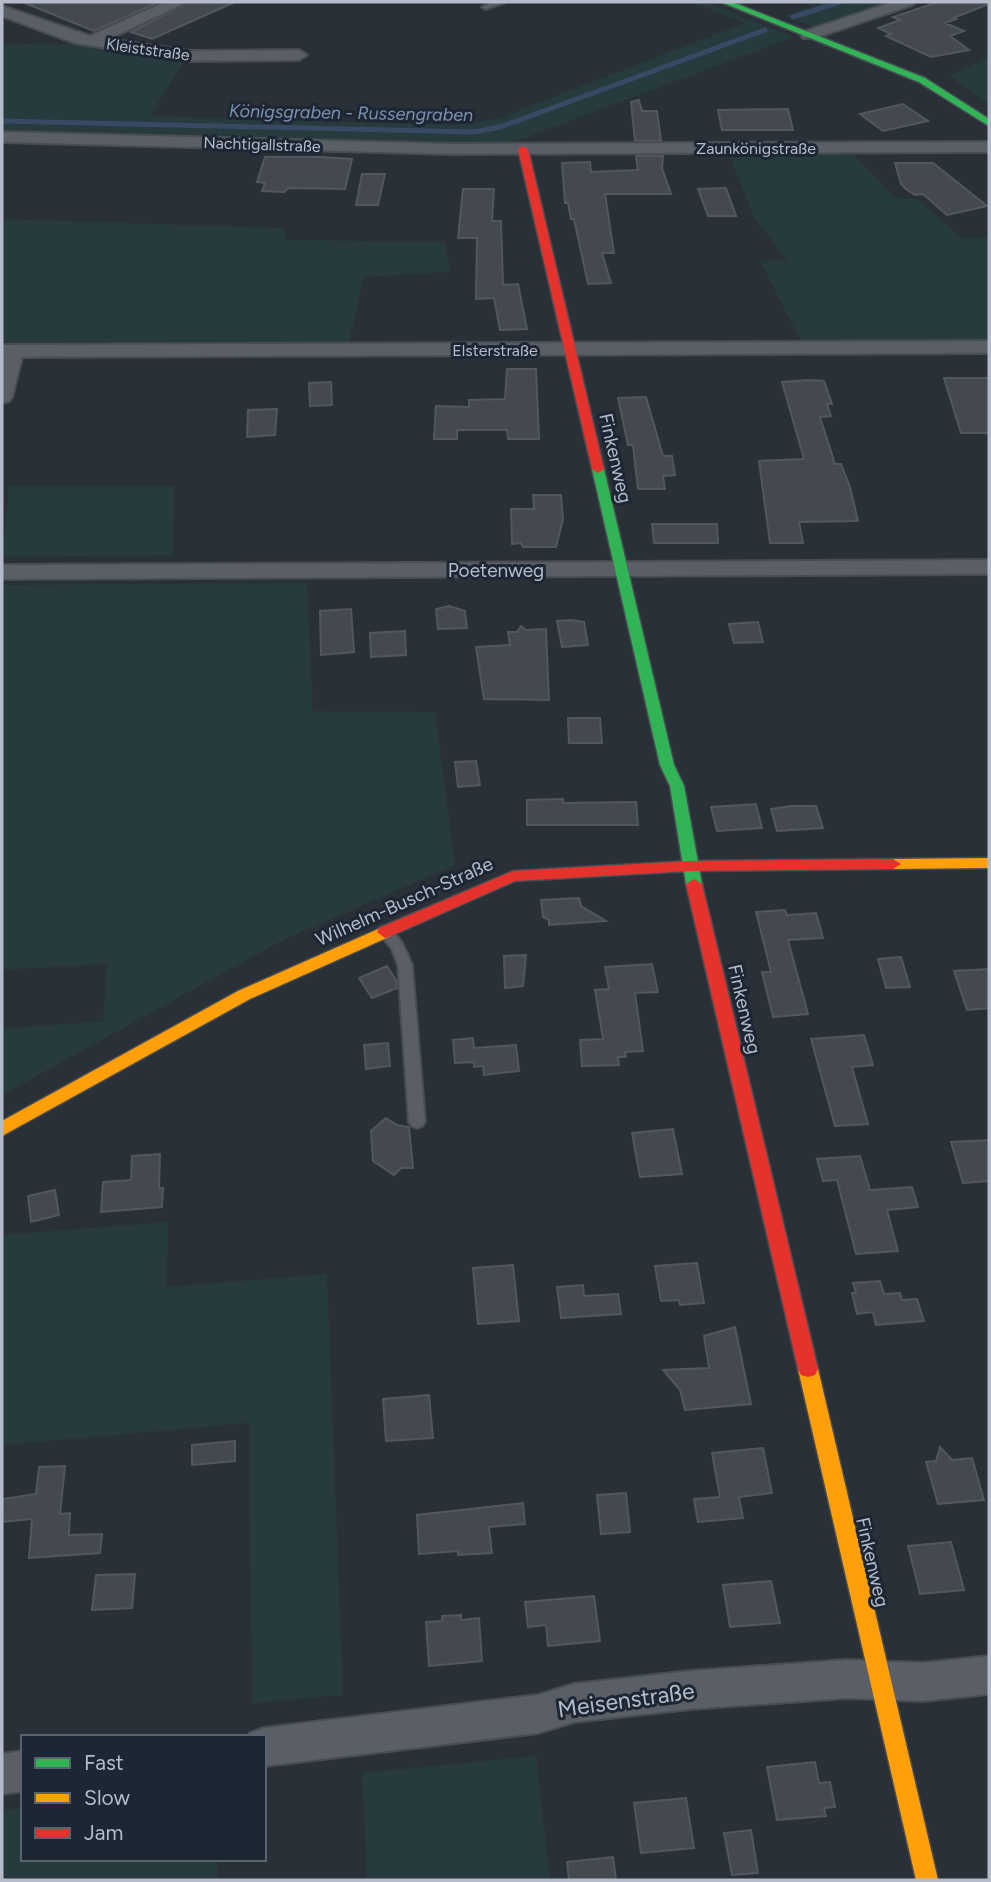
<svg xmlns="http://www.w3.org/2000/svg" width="991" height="1882" viewBox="0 0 991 1882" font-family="Figtree,sans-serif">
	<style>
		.green { fill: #273a3e }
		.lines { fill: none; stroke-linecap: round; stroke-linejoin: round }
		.stream { stroke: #384963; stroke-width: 5 }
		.building { fill: #444950; stroke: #52575f; stroke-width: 2 }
		.lane-casing { stroke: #484c53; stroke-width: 4 }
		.street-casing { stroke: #484c53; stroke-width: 4 }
		.fast-casing { stroke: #484c53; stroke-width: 3 }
		.slow-casing { stroke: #484c53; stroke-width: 3 }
		.jam-casing { stroke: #484c53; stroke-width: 3 }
		.lane { fill: #5a5e66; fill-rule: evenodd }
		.street { fill: #5a5e66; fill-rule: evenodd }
		.fast { fill: #30b455; fill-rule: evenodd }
		.slow { fill: #ff9f0a; fill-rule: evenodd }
		.jam { fill: #e5322d; fill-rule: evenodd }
		.labels { text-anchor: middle; stroke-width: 6; stroke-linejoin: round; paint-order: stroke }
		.far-street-label { font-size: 16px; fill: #b4bcc9; stroke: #1d2633 }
		.far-water-label { font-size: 18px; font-style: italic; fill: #7c92b1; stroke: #1d2633 }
		.street-label { font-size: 19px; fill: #b4bcc9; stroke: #1d2633 }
		.near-street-label { font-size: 23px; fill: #b4bcc9; stroke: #1d2633 }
	</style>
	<rect width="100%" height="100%" fill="#2a3038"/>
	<!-- green -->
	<path class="green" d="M 692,2 L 705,2 L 793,37 L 503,146 L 2,135 L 2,45 L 43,43 L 90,45 L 187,57 L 150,116 L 458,125 L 499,118 L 745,23 Z
		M 826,2 L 898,2 L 818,28 L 784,16 Z
		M 989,57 L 989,104 L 949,76 Z
		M 727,149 L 849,149 L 894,197 L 917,199 L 962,238 L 989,237 L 989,344 L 804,347 L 760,261 L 787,260 L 754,217 Z
		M 2,219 L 283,228 L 286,240 L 445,242 L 450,272 L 364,277 L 348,347 L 2,346 Z
		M 9,486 L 174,486 L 173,555 L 2,557 Z
		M 307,583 L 313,711 L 435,712 L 455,865 L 281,941 L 2,1095 L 2,1029 L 103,1021 L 107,964 L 2,970 L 2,585 Z
		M 168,1222 L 167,1287 L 327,1274 L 343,1695 L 252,1703 L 249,1423 L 2,1445 L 2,1235 Z
		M 536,1756 L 550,1880 L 367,1880 L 362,1773 Z
		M 23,1808 L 23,1859 L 217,1859 L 217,1880 L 2,1880 L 2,1810 Z"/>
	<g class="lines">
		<!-- stream -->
		<path class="stream" d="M 793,17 L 840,2
			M 2,121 L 474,132 L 500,127 L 765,30"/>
	</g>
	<!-- building -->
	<path class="building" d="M 22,2 L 159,2 L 94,31 Z
		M 189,2 L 235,2 L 152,39 L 131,32 Z
		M 938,2 L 989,2 L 989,4 L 953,18 L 956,19 L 945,23 L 964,31 L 950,36 L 969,50 L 931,57 L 886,36 L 891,34 L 878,28 L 900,20 L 893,17 Z
		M 639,100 L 642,111 L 657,111 L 661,141 L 635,141 L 631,102 Z
		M 903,104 L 928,121 L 883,131 L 860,114 Z
		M 788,109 L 793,130 L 722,130 L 718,110 Z
		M 636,156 L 663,156 L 662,168 L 671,194 L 605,194 L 614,253 L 602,253 L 611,283 L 588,284 L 574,219 L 571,219 L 568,203 L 565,203 L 562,163 L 590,162 L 591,172 L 638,170 Z
		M 265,157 L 319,157 L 352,159 L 345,189 L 289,188 L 284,192 L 262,191 L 265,183 L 257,182 Z
		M 895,163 L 933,163 L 987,206 L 947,215 L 923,194 L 915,195 L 906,189 L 901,184 Z
		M 362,174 L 385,174 L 378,205 L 356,205 Z
		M 726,188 L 736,216 L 708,216 L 698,189 Z
		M 463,189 L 494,189 L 492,221 L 501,221 L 503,285 L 518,284 L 527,329 L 500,330 L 494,298 L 476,299 L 477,238 L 458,238 Z
		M 507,369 L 536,369 L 539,439 L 508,439 L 507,430 L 457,430 L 457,439 L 434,439 L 436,406 L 469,407 L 469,400 L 505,399 Z
		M 944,378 L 989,378 L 989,433 L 961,433 Z
		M 809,380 L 824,381 L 832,404 L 827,404 L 831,416 L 820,417 L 835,464 L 841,464 L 850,487 L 858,521 L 799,522 L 803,543 L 770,543 L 759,461 L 804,459 L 782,382 Z
		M 331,382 L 332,405 L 310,406 L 309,383 Z
		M 646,397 L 663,456 L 672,456 L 675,475 L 663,476 L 665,489 L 638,489 L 633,445 L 628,445 L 618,398 Z
		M 277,409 L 275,435 L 247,437 L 248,410 Z
		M 533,495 L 561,495 L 563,519 L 556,547 L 523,547 L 521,543 L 512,544 L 511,509 L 534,509 Z
		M 652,524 L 717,524 L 718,543 L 654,543 Z
		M 449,606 L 465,611 L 467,628 L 438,629 L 436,609 Z
		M 351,609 L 354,652 L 321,655 L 320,611 Z
		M 571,620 L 584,622 L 588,645 L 562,647 L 557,621 Z
		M 758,622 L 763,642 L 734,643 L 729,624 Z
		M 521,626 L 526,630 L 546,629 L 549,700 L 484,699 L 476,647 L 510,645 L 508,632 L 517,632 Z
		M 405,631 L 406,655 L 371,657 L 370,633 Z
		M 568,718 L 600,718 L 602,743 L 569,743 Z
		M 476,761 L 480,785 L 458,787 L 455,762 Z
		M 563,799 L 563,803 L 636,802 L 638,825 L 527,825 L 527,800 Z
		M 756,804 L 762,828 L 717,831 L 711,807 Z
		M 791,806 L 816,806 L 823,828 L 777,831 L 771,809 Z
		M 579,898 L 581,906 L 606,921 L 549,925 L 549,920 L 543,917 L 541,900 Z
		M 785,910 L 787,915 L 816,913 L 823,938 L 788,940 L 808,1014 L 773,1017 L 762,972 L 771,972 L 756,912 Z
		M 526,955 L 523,986 L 505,988 L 504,956 Z
		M 901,957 L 910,987 L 886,988 L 878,959 Z
		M 652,964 L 658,992 L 635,993 L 643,1051 L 625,1052 L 626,1057 L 618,1057 L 619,1065 L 582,1066 L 580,1040 L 603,1039 L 595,990 L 609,989 L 605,967 Z
		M 387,966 L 396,980 L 397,988 L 372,998 L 359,978 Z
		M 989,969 L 989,1008 L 967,1010 L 954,971 Z
		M 864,1035 L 873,1065 L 852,1067 L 868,1124 L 835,1126 L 811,1039 Z
		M 473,1038 L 474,1048 L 516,1045 L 519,1071 L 484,1075 L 483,1066 L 474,1067 L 474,1062 L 455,1063 L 453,1040 Z
		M 388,1043 L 390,1066 L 366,1069 L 364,1045 Z
		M 386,1118 L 397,1125 L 409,1127 L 413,1168 L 401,1168 L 394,1175 L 373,1161 L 371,1131 Z
		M 673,1129 L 682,1174 L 640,1177 L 632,1133 Z
		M 989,1140 L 989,1181 L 963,1183 L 951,1142 Z
		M 160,1154 L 159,1188 L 163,1188 L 162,1207 L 101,1212 L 103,1182 L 131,1180 L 132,1156 Z
		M 860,1156 L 870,1190 L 912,1187 L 918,1207 L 887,1210 L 898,1251 L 856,1254 L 837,1180 L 823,1181 L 817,1159 Z
		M 55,1190 L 59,1215 L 31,1222 L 28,1196 Z
		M 697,1263 L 704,1303 L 680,1305 L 679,1300 L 661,1301 L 655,1266 Z
		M 513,1265 L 519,1321 L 478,1324 L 473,1268 Z
		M 880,1281 L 884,1294 L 900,1293 L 902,1300 L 917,1299 L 924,1321 L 876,1325 L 873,1312 L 857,1314 L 852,1293 L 856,1293 L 853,1283 Z
		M 583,1285 L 584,1296 L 618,1294 L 621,1314 L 561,1318 L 557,1287 Z
		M 735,1327 L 751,1404 L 685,1410 L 680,1390 L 663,1370 L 709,1368 L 704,1336 Z
		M 429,1395 L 433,1438 L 386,1441 L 383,1399 Z
		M 235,1441 L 235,1461 L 192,1465 L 192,1445 Z
		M 940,1447 L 952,1460 L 972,1458 L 984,1500 L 938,1504 L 926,1462 L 936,1461 Z
		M 763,1448 L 772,1493 L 739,1497 L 743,1518 L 698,1522 L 694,1499 L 720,1497 L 712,1453 Z
		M 65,1466 L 60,1514 L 70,1513 L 69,1535 L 102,1534 L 100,1553 L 29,1558 L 32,1519 L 2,1522 L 3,1499 L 36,1494 L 39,1467 Z
		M 626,1493 L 630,1532 L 601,1534 L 597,1495 Z
		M 523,1503 L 525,1524 L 489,1527 L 492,1553 L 458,1555 L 458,1551 L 419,1554 L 417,1515 Z
		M 951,1542 L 964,1590 L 920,1594 L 908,1546 Z
		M 135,1574 L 132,1608 L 92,1610 L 96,1575 Z
		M 771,1581 L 780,1623 L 730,1627 L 723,1585 Z
		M 594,1596 L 600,1641 L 548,1646 L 546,1625 L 528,1627 L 525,1602 Z
		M 461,1615 L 461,1620 L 479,1618 L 482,1661 L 429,1666 L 426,1622 L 442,1621 L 442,1616 Z
		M 815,1762 L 819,1783 L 830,1782 L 835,1807 L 824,1808 L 826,1816 L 777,1820 L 767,1767 Z
		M 686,1798 L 694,1848 L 641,1853 L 634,1803 Z
		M 751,1830 L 758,1873 L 732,1875 L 724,1833 Z
		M 613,1857 L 616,1880 L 569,1880 L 567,1862 Z"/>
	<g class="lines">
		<defs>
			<path id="lane" d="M 494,2 L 505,2 L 486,9 L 482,7 Z
				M 385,927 C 400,933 406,951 412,965 L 425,1122 L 422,1126 L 417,1128 L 412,1126 L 409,1122 L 398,965 L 392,949 L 378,932 Z"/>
			<path id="street" d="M 165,2 L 187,2 L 109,39 L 188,51 L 299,50 L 307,55 L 299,60 L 188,61 L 75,43 L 2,16 L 2,6 L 90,36 Z
				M 893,2 L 915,2 L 912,5 L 815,38 L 803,38 L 801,35 L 803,32 Z
				M 2,132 L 452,144 L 989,142 L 989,152 L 452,154 L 2,142 Z
				M 989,341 L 989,353 L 22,357 L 12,397 L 9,401 L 2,403 L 2,345 Z
				M 989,560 L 989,574 L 2,579 L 2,565 Z
				M 989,1656 L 989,1694 L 923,1701 L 846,1698 L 690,1709 L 574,1722 L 538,1733 L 264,1766 L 264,1737 L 249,1737 L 250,1733 L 264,1728 L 538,1695 L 574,1684 L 690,1671 L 846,1660 L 923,1663 Z
				M 23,1751 L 23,1791 L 2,1794 L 2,1754 Z"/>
			<path id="fast" d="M 721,2 L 732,2 L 925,78 L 989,119 L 989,126 L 919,82 Z
				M 598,465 L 604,469 L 674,765 L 684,786 L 702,884 L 694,889 L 686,884 L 670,786 L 660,765 L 592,469 Z"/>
			<path id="slow" d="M 989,858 L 989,868 L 893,869 L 885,864 L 893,859 Z
				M 385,926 L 391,928 L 393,932 L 391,936 L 250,999 L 2,1136 L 2,1121 L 238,991 Z
				M 808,1361 L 815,1363 L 818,1369 L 938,1880 L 916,1880 L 798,1369 L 801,1363 Z"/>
			<path id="jam" d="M 523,146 L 528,149 L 604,469 L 598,473 L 592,469 L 518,149 Z
				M 893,859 L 901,864 L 893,869 L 690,871 L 515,881 L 391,936 L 385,938 L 377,932 L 379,928 L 513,871 L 690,861 Z
				M 694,879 L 702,884 L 818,1369 L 815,1375 L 808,1377 L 801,1375 L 798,1369 L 686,884 Z"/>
		</defs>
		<!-- lane casing -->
		<use href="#lane" class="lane-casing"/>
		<!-- street casing -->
		<use href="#street" class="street-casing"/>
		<!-- fast casing -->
		<use href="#fast" class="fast-casing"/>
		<!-- slow casing -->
		<use href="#slow" class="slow-casing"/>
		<!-- jam casing -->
		<use href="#jam" class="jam-casing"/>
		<!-- lane -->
		<use href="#lane" class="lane"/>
		<!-- street -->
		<use href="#street" class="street"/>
		<!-- fast -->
		<use href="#fast" class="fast"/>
		<!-- slow -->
		<use href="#slow" class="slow"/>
		<!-- jam -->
		<use href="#jam" class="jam"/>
	</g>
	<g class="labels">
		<!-- far-street labels -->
		<g class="far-street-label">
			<text transform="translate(148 49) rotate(8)" y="6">Kleiststraße</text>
			<text transform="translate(262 144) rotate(2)" y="6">Nachtigallstraße</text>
			<text x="756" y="154">Zaunkönigstraße</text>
			<text x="495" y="356">Elsterstraße</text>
		</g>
		<!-- far-water labels -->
		<g class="far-water-label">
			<text transform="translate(351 113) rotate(1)" y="6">Königsgraben - Russengraben</text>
		</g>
		<!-- street labels -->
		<g class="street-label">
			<text transform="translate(616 458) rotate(77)" y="7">Finkenweg</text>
			<text x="496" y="577">Poetenweg</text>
			<text transform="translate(404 901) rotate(-24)" y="7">Wilhelm-Busch-Straße</text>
			<text transform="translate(745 1009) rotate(77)" y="7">Finkenweg</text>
			<text transform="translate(873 1562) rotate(77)" y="7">Finkenweg</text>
		</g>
		<!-- near-street labels -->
		<g class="near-street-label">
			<text transform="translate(626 1700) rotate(-8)" y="8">Meisenstraße</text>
		</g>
	</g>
	<!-- border -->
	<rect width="991" height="1882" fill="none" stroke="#b4bcc9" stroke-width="7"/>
	<!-- legend -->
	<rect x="21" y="1735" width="245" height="126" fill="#1d2633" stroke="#59626f" stroke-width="2"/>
	<rect x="35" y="1758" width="35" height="10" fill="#30b455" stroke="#59626f" stroke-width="2"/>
	<text x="84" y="1770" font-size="21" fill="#b4bcc9">Fast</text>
	<rect x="35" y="1793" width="35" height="10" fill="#ff9f0a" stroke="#59626f" stroke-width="2"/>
	<text x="84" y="1805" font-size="21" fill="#b4bcc9">Slow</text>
	<rect x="35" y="1828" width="35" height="10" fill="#e5322d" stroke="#59626f" stroke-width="2"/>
	<text x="84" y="1840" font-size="21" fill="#b4bcc9">Jam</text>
</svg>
